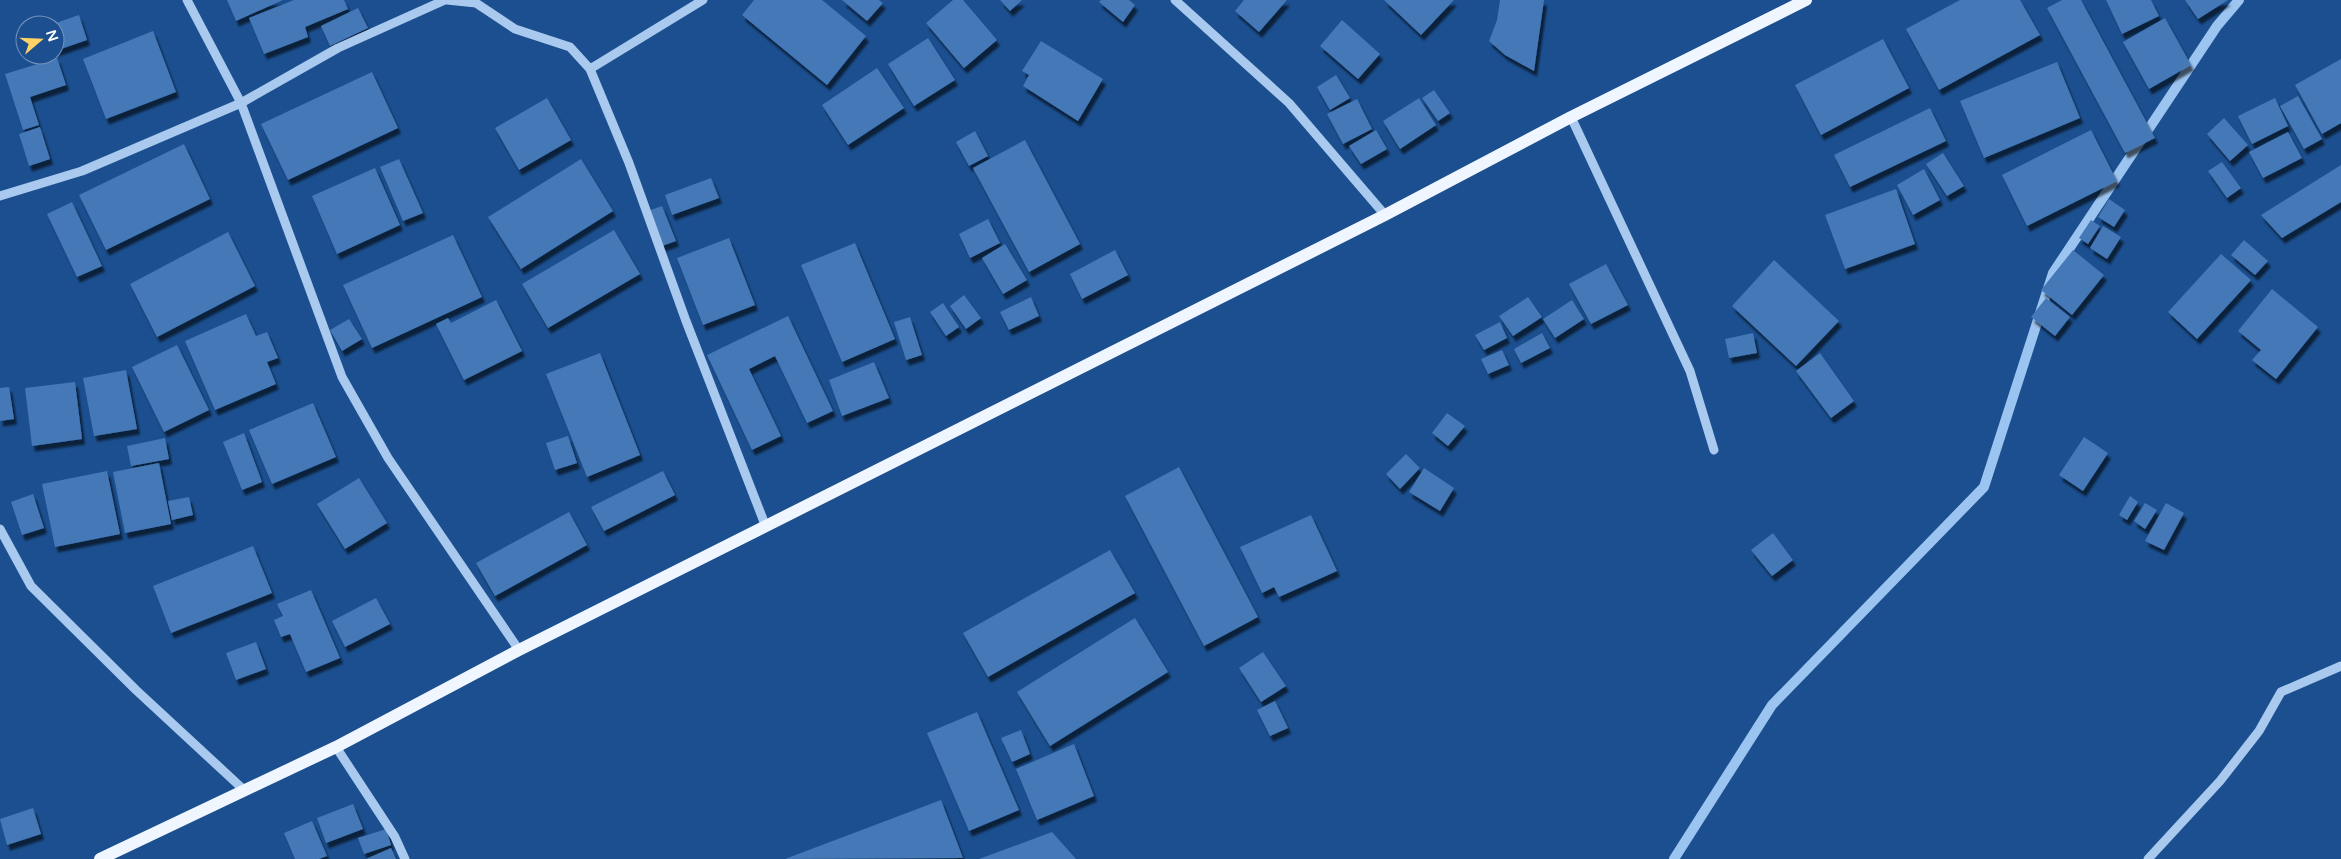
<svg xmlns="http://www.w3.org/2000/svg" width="2341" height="859" viewBox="0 0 2341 859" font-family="'Varela Round',sans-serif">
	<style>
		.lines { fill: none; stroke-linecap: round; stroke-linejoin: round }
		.stream { stroke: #9cc4f0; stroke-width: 10 }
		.building { fill: #4478b7; filter: url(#shadow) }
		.minor { stroke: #a9c9ee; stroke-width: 9 }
		.major { stroke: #f0f6ff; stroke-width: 12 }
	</style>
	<defs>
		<filter id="shadow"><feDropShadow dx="3" dy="5.5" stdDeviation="1" flood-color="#0009"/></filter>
	</defs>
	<rect width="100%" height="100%" fill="#1b4f8f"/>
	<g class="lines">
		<!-- stream -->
		<path class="stream" d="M 1674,859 L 1772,705 L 1984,487 L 2053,273 L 2217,26 L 2239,0"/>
	</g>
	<!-- building -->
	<path class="building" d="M 227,0 L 283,0 L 236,21 Z
		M 294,0 L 344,0 L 348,9 L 305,27 L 308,37 L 264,54 L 249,18 Z
		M 754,0 L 822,0 L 866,36 L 827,85 L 742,15 Z
		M 842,0 L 879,0 L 883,3 L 867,21 Z
		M 953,0 L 963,0 L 997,40 L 964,68 L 926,23 Z
		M 1000,0 L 1022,0 L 1010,11 Z
		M 1101,0 L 1129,0 L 1135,5 L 1123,22 L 1099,2 Z
		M 1244,0 L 1287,0 L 1259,32 L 1235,11 Z
		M 1384,0 L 1454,0 L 1421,35 Z
		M 1500,0 L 1544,0 L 1534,71 L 1505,55 L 1489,41 L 1497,20 Z
		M 1960,0 L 2020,0 L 2040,35 L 1939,90 L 1906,29 Z
		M 2062,0 L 2081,0 L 2155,138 L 2125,153 L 2047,8 Z
		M 2106,0 L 2151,0 L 2159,16 L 2122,34 Z
		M 2185,0 L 2228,0 L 2198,19 Z
		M 358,8 L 368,28 L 330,46 L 321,26 Z
		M 79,15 L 87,40 L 55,51 L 55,25 L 50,25 Z
		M 2165,18 L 2191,65 L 2149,89 L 2123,42 Z
		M 1342,20 L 1380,54 L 1358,79 L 1320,46 Z
		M 153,31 L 176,92 L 106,119 L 83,59 Z
		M 928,38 L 955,80 L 914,106 L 888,64 Z
		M 1883,39 L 1909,88 L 1821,135 L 1795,85 Z
		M 1041,41 L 1103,79 L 1078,121 L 1023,86 L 1029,75 L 1022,71 Z
		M 57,58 L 66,85 L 30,97 L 39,125 L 23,130 L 5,74 Z
		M 2341,59 L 2341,123 L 2322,134 L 2295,85 Z
		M 2057,62 L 2080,118 L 1984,158 L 1960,101 Z
		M 877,68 L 904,108 L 848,145 L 822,105 Z
		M 372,72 L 398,128 L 288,180 L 261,124 Z
		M 1336,75 L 1350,98 L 1330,110 L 1317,87 Z
		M 1434,90 L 1450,113 L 1438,121 L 1422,98 Z
		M 2298,96 L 2322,139 L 2304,149 L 2280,106 Z
		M 547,98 L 571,140 L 519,170 L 495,128 Z
		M 1419,98 L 1436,125 L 1400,149 L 1383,121 Z
		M 2275,98 L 2288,126 L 2252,144 L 2238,116 Z
		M 1357,99 L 1372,129 L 1343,144 L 1327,114 Z
		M 1930,108 L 1946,141 L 1850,187 L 1834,155 Z
		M 2224,118 L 2248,145 L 2230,161 L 2207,134 Z
		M 40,127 L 50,159 L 29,166 L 19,134 Z
		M 1376,130 L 1387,149 L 1361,164 L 1349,146 Z
		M 2091,130 L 2117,181 L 2027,226 L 2002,175 Z
		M 975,131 L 988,156 L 969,166 L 956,142 Z
		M 2288,132 L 2302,158 L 2263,178 L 2249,152 Z
		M 1025,140 L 1080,244 L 1029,272 L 973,168 Z
		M 184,144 L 210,199 L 106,250 L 79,195 Z
		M 1943,153 L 1964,186 L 1947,196 L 1926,164 Z
		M 399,159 L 423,213 L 403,221 L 380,167 Z
		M 581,159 L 613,211 L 521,269 L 488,217 Z
		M 2222,162 L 2241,188 L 2227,198 L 2208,171 Z
		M 2341,165 L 2341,202 L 2282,238 L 2261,215 Z
		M 375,168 L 400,225 L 337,254 L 312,196 Z
		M 1924,169 L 1940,200 L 1913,215 L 1897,185 Z
		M 711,178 L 719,198 L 672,215 L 665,195 Z
		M 1896,189 L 1915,244 L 1845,269 L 1825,215 Z
		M 2109,199 L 2125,210 L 2114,227 L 2098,217 Z
		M 72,202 L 102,266 L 77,277 L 47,214 Z
		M 662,206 L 676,241 L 662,246 L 648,211 Z
		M 988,219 L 1000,243 L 970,258 L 959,234 Z
		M 2091,220 L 2100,226 L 2088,244 L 2079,238 Z
		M 2103,226 L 2121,237 L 2107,259 L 2090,248 Z
		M 614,230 L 640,274 L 548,328 L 522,284 Z
		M 228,232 L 255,286 L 157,337 L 130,284 Z
		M 453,235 L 482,297 L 372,348 L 343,285 Z
		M 729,238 L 755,305 L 703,325 L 677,258 Z
		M 2244,240 L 2268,261 L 2255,275 L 2231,255 Z
		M 855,243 L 895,339 L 842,362 L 801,265 Z
		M 1005,244 L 1027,280 L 1003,294 L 982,258 Z
		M 1115,250 L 1128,275 L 1082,299 L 1070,274 Z
		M 2073,250 L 2104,275 L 2072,315 L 2041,290 Z
		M 2221,254 L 2251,280 L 2197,339 L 2168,312 Z
		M 1774,260 L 1839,321 L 1796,366 L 1732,306 Z
		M 1606,264 L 1628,305 L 1591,324 L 1569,284 Z
		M 2272,289 L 2318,327 L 2276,379 L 2252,360 L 2261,350 L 2238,331 Z
		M 964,295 L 981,318 L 966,329 L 950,306 Z
		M 1031,297 L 1039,316 L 1009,330 L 1000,312 Z
		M 1528,297 L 1542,317 L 1513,336 L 1499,316 Z
		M 2046,298 L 2070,317 L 2055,336 L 2031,317 Z
		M 496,300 L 522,351 L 464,380 L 436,324 L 448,318 L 451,323 Z
		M 1572,300 L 1584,319 L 1555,338 L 1543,319 Z
		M 943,303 L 959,327 L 946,336 L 930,312 Z
		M 246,314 L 256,336 L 267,332 L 278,358 L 267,362 L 276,384 L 215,410 L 185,341 Z
		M 788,316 L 833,411 L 807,423 L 775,356 L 749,369 L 781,436 L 752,450 L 707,355 Z
		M 910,317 L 922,355 L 906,360 L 894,322 Z
		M 349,319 L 362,339 L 342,351 L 330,330 Z
		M 1500,322 L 1507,338 L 1484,350 L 1475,335 Z
		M 1542,333 L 1550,348 L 1521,363 L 1514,349 Z
		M 1753,333 L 1757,353 L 1729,358 L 1725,339 Z
		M 177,345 L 209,410 L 164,432 L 132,367 Z
		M 1502,350 L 1509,365 L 1488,374 L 1481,359 Z
		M 600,353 L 640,455 L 587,477 L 546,374 Z
		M 1820,353 L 1854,401 L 1831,418 L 1796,371 Z
		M 874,362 L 889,398 L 842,416 L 829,380 Z
		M 126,370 L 137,429 L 94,436 L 83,378 Z
		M 75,382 L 82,439 L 32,446 L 25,388 Z
		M 9,387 L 14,419 L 0,421 L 0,388 Z
		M 313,403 L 336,457 L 272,484 L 249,430 Z
		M 1447,413 L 1465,426 L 1448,446 L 1432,433 Z
		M 244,433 L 262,482 L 242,490 L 223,442 Z
		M 568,436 L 577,463 L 555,470 L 546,443 Z
		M 2084,437 L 2108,453 L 2083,491 L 2059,475 Z
		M 165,438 L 169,459 L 131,466 L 127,446 Z
		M 1406,454 L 1420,468 L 1400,489 L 1386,474 Z
		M 159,463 L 171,524 L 125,533 L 113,472 Z
		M 1179,467 L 1258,617 L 1204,646 L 1125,496 Z
		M 1424,468 L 1454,488 L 1440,511 L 1409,492 Z
		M 107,471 L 120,534 L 55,547 L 42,484 Z
		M 663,471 L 675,495 L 604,531 L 591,507 Z
		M 359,478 L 387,523 L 345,549 L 317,504 Z
		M 33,494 L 44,528 L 22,535 L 11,502 Z
		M 2130,496 L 2138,502 L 2127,520 L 2119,515 Z
		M 189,497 L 193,515 L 172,520 L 168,501 Z
		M 2145,503 L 2157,510 L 2145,529 L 2134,521 Z
		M 2166,503 L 2184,513 L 2164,550 L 2145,541 Z
		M 569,512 L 587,545 L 495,596 L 476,563 Z
		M 1311,515 L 1337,571 L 1279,597 L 1274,587 L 1262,593 L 1240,547 Z
		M 1773,533 L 1793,560 L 1772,576 L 1751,550 Z
		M 253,546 L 272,593 L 171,633 L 153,586 Z
		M 1110,550 L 1135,593 L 988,677 L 963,633 Z
		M 311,590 L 340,658 L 306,672 L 290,634 L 281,637 L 274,620 L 283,616 L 277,604 Z
		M 376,598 L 390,624 L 345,647 L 332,621 Z
		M 1135,618 L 1168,672 L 1050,746 L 1017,692 Z
		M 256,642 L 266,669 L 236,680 L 226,653 Z
		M 1263,652 L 1286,686 L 1261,702 L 1239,668 Z
		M 1275,701 L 1288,728 L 1270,736 L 1257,710 Z
		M 977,712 L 1019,810 L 969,831 L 927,733 Z
		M 1021,730 L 1030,754 L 1012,762 L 1001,738 Z
		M 1074,744 L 1094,796 L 1037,820 L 1016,769 Z
		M 941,800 L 963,858 L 785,859 Z
		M 353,804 L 363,829 L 326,843 L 317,818 Z
		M 33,808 L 41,834 L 7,845 L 0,819 Z
		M 312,821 L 327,856 L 319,859 L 295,859 L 284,833 Z
		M 386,829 L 391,845 L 364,854 L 358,838 Z
		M 1052,832 L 1076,859 L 979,859 Z
		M 391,848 L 396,859 L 366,859 Z"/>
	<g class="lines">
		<!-- minor -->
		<path class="minor" d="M 187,0 L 241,103 L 342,377 L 388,458 L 519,650
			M 447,0 L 476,3 L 515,29 L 570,47 L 590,69 L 629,163 L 686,321 L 766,527
			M 1175,0 L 1289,103 L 1385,215
			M 590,69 L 703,0
			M 1571,117 L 1690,371 L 1714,450
			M 0,196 L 82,171 L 241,103 L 338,48 L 445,0
			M 0,529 L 31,586 L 136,690 L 244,790
			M 336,747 L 395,837 L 405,859
			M 2148,859 L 2220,781 L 2259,731 L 2281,692 L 2341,666"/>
		<!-- major -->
		<path class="major" d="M 100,859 L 336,747 L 519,650 L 1385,215 L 1571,117 L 1806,0"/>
	</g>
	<!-- north arrow -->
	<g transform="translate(40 40) rotate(71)"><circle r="24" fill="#1b4f8f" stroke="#7695bc"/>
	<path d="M0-4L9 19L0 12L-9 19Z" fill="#ffd166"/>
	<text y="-8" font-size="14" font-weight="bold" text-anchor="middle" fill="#ffffff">N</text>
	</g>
</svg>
